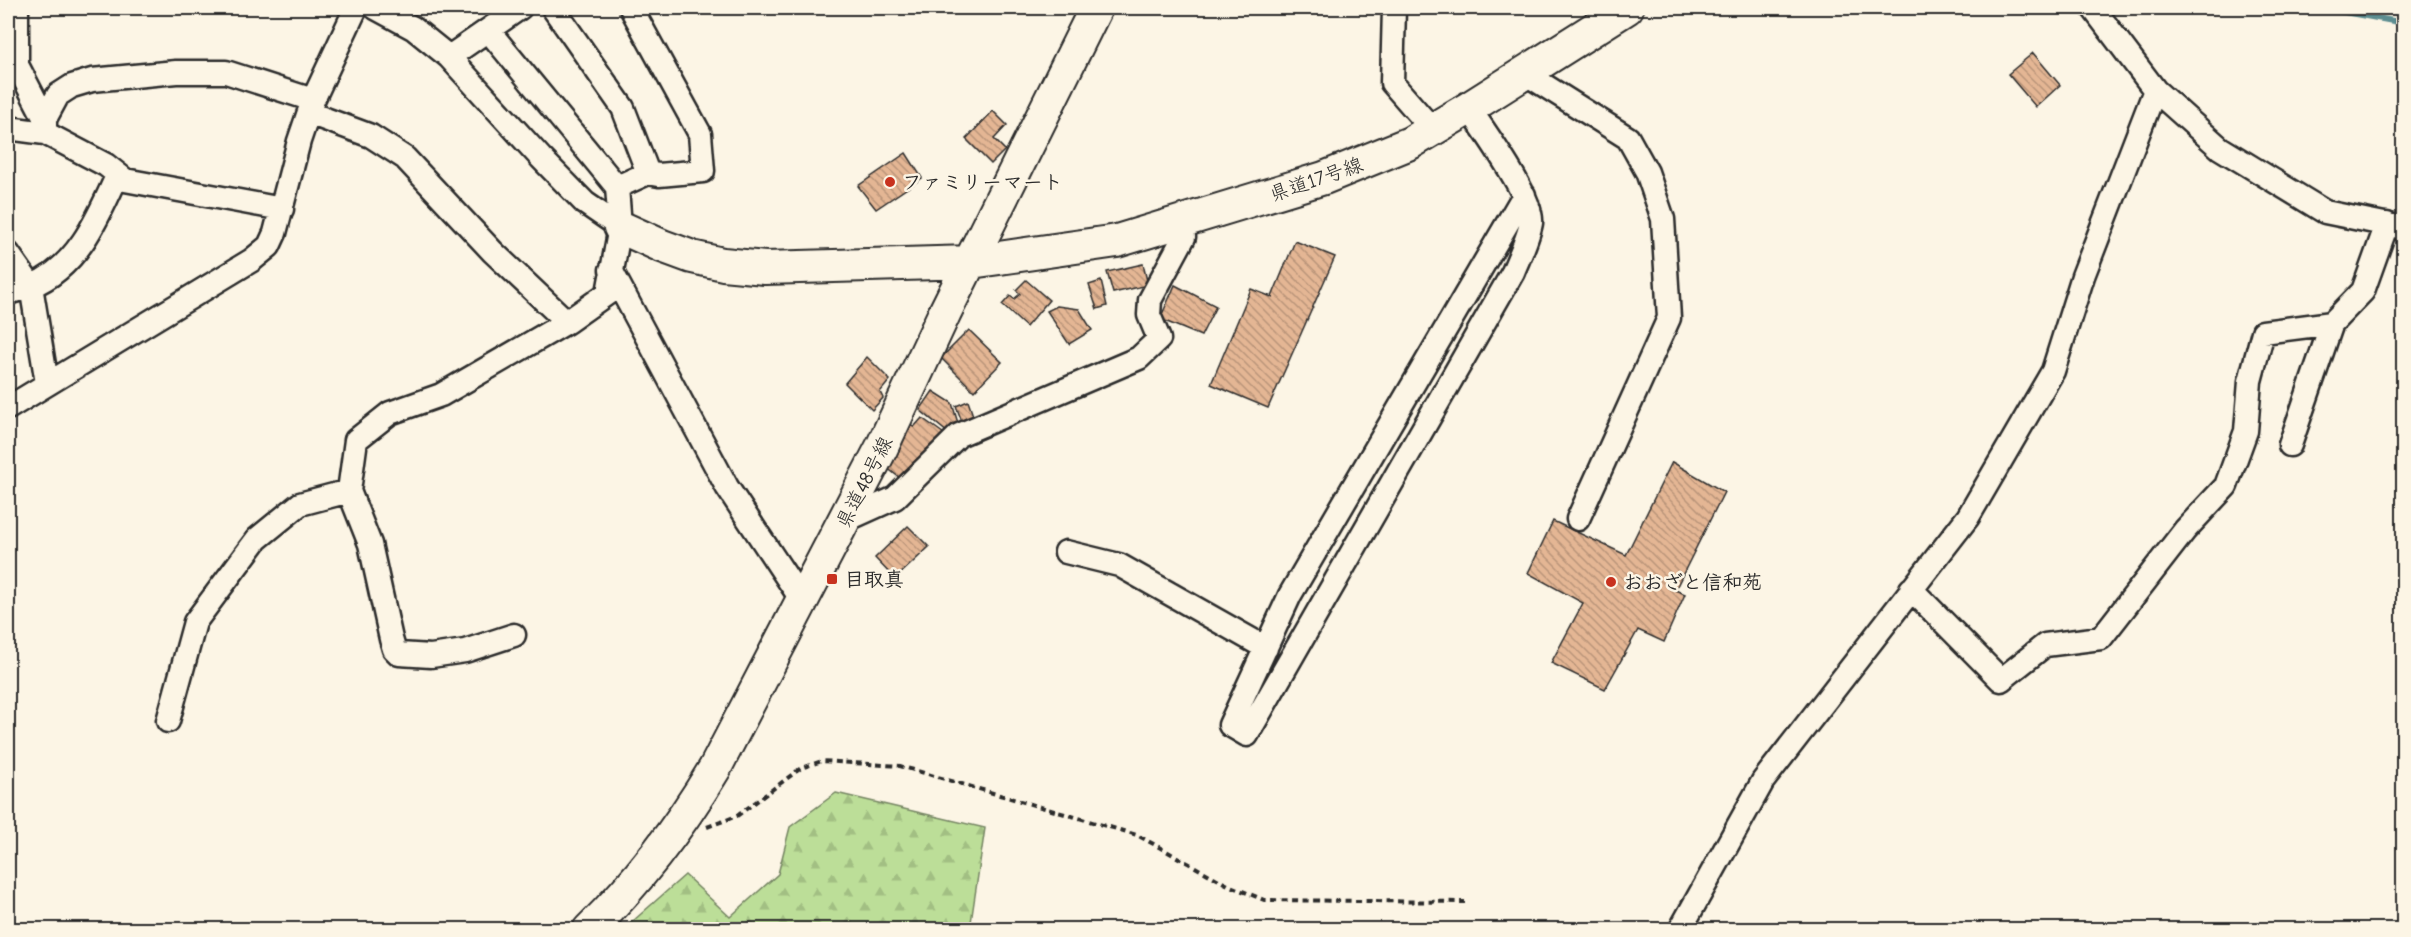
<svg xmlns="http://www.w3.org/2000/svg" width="2411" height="937" viewBox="0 0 2411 937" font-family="'Comic Neue','Klee One',sans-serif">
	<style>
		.forest { fill: url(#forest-firs); stroke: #748462; stroke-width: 1.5 }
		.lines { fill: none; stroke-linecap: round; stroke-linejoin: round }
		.stream { stroke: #5c8d90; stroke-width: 6 }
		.building { fill: url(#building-back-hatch); stroke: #2b2b2b; stroke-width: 1.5 }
		.street-casing { stroke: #2b2b2b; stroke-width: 27 }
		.secondary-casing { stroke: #2b2b2b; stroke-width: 36 }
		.path { stroke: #2b2b2b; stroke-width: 4; stroke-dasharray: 6 4.5; stroke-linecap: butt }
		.street { stroke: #fcf5e5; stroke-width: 22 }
		.secondary { stroke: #fcf5e5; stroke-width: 32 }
		.poi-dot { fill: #c8321e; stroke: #fcf5e5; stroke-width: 2 }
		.labels { text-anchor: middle; stroke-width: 5; stroke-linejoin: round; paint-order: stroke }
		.street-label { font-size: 20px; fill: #2b2b2b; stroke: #fcf5e5 }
		.poi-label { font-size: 20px; font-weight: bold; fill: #2b2b2b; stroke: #fcf5e5; text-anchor: start }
	</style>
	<defs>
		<pattern id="forest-firs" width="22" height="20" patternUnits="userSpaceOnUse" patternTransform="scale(1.5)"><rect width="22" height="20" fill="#bcde98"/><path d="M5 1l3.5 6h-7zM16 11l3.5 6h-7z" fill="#a2bf83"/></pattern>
		<pattern id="building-back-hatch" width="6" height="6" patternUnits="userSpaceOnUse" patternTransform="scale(1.5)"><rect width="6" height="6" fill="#e4b694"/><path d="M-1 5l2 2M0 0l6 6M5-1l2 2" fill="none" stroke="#b99479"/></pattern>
	</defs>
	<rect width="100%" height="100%" fill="#fcf5e5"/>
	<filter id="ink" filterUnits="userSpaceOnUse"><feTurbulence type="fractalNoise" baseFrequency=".0167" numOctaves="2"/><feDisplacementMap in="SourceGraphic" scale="12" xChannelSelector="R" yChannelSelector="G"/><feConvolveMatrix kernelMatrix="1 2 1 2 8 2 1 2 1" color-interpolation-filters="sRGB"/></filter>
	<g filter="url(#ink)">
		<!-- forest -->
		<path class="forest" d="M 836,793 L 985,828 L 970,929 L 624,929 L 685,875 L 730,917 L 778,874 L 790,827 Z"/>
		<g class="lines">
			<!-- stream -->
			<path class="stream" d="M 2323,8 L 2404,23"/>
		</g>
		<!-- building -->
		<path class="building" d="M 2033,53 L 2060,85 L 2036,107 L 2008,74 Z
			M 993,111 L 1007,125 L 994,139 L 1005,150 L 991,164 L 966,139 Z
			M 906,153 L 922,178 L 876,209 L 858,186 Z
			M 1295,241 L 1335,257 L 1268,408 L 1211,384 L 1251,289 L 1272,297 Z
			M 1143,264 L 1148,285 L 1113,293 L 1107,272 Z
			M 1026,280 L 1049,300 L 1026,327 L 1002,305 L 1010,296 L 1014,299 L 1020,294 L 1016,290 Z
			M 1101,281 L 1107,306 L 1097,309 L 1089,285 Z
			M 1175,285 L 1216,306 L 1201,336 L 1160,319 Z
			M 1057,306 L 1079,309 L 1092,330 L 1069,344 L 1047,311 Z
			M 969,330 L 1002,362 L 974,391 L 941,358 Z
			M 867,357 L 890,380 L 880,392 L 883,398 L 872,410 L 845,383 Z
			M 933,391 L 952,403 L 960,430 L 953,437 L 920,410 Z
			M 968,401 L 979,433 L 968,437 L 956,406 Z
			M 922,418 L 947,436 L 905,482 L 886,467 L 909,425 L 914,427 Z
			M 1672,462 L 1724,492 L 1675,590 L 1685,594 L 1664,642 L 1638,630 L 1605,689 L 1551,663 L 1583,603 L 1528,573 L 1553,521 L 1626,555 Z
			M 908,526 L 929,547 L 895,579 L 875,558 Z"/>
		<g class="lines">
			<defs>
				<path id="street" d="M 17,8 L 17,65 L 45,119 L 58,95 L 72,86 L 92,80 L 176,72 L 226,72 L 313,100
					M 376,8 L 413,28 L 449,57 L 541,158 L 585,203 L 620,227
					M 553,8 L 623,108 L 648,173 L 617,187
					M 631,8 L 700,134 L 703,171 L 659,175 L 648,173
					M 1394,8 L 1392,83 L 1433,130
					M 2093,8 L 2155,90 L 2220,148 L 2325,212 L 2404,228
					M 449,57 L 488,30
					M 1523,72 L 1628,138 L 1647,172 L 1663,219 L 1669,318 L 1578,519
					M 1469,108 C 1484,131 1534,198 1531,223 C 1528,239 1519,257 1513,272 L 1247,735 L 1230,725 L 1290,595 L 1524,195
					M 309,113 L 371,136 L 405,158 L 493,252 L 567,322
					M 8,128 L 45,133 L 45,119
					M 45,133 L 106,165 L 125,180 L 282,209
					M 8,253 L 31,286 C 77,268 98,218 117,176
					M 611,270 L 727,487 L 803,602
					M 8,293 L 31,286 L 47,383
					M 8,408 L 252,260 L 269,246 L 275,233 L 299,141 L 313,100 L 356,8
					M 2290,445 L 2332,323
					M 349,491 L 370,544 L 391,639 L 394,649 L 399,654 L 431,656 L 465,651 L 514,635
					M 844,521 L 895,498 L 959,435 L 1139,358 L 1159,339 L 1149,315 L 1150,300 L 1184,237 L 1180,221
					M 1066,552 L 1119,565 L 1266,648
					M 1911,589 L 2001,680 L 2045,645 L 2101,638 L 2185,530 L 2226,486 L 2246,431 L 2250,381 L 2263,332 L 2332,323 L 2363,291 L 2387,224
					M 168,721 L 195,622 L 257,539 L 300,504 L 349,491 L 356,440 L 390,413 L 441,395 L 567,322 L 608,293 L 620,227 L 617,187 L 488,30 L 520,8
					M 1680,930 L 1763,781 L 1968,517 L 2053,371 L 2083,276 L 2155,90"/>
				<path id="secondary" d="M 620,227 L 662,246 L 692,257 L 723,264 L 765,268 L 971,262 L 1117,241 L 1324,178 L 1410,143 L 1469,108 L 1627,8
					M 589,930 C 639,881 679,828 715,768 L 882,447 L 945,312 L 1096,8"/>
			</defs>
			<!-- street casing -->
			<use href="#street" class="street-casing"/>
			<!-- secondary casing -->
			<use href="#secondary" class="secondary-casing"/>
			<!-- path -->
			<path class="path" d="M 707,827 L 737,816 L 801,768 L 822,761 L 900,766 L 1137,835 L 1228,885 L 1264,900 L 1465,902"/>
			<!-- street -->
			<use href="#street" class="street"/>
			<!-- secondary -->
			<use href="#secondary" class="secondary"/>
		</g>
	</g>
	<!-- markers -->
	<g class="poi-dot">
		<circle cx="890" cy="182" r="6"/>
		<rect x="826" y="573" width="12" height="12" rx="3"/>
		<circle cx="1611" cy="582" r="6"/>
	</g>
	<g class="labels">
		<!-- street labels -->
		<g class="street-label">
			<text transform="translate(1316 179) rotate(-19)" y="7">県道17号線</text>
			<text transform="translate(864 482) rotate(-63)" y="7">県道48号線</text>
		</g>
		<!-- poi labels -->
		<g class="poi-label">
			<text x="902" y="189">ファミリーマート</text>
			<text x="844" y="586">目取真</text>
			<text x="1623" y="589">おおざと信和苑</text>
		</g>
	</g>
	<!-- margin -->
	<rect width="2411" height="937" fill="none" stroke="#fcf5e5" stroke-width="30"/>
	<rect x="15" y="15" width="2381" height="907" fill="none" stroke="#2b2b2b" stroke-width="2" filter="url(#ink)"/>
</svg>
